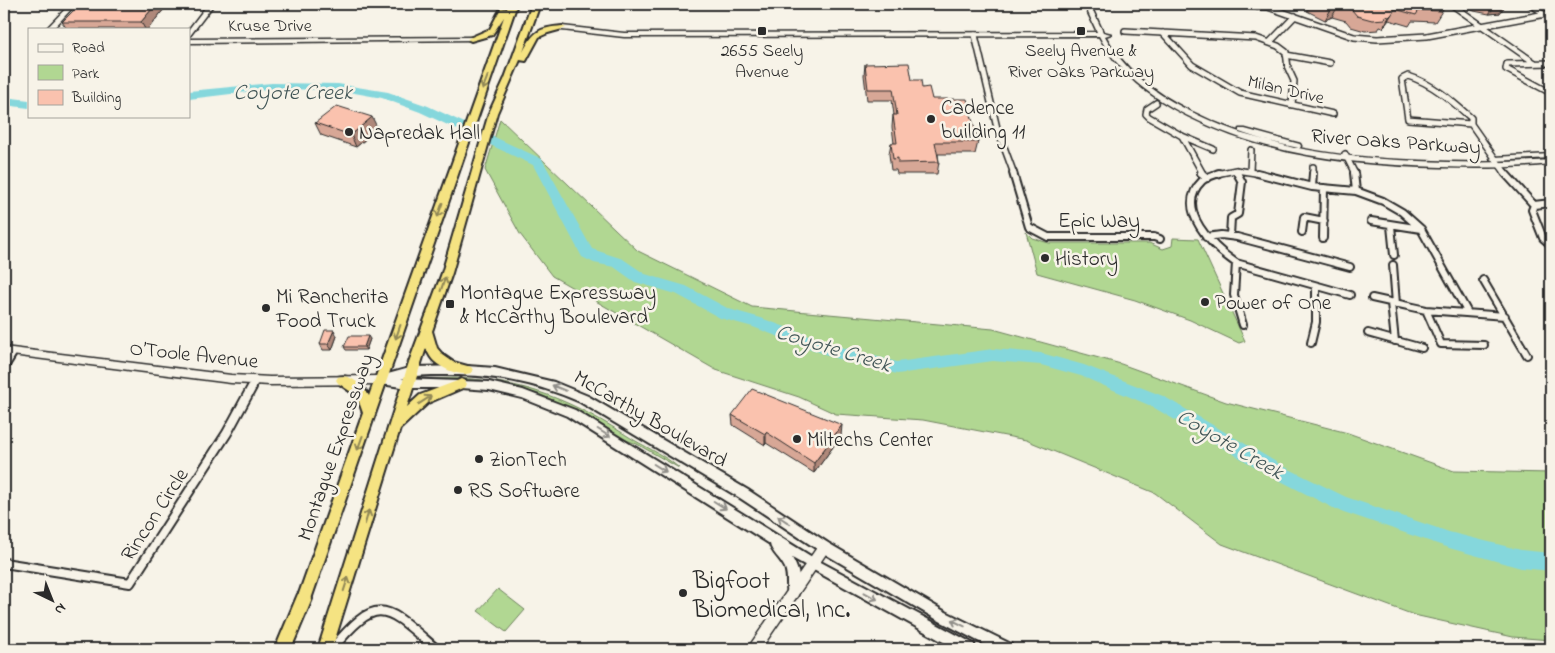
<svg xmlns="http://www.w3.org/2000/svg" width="1555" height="653" viewBox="0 0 1555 653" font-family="'Indie Flower',sans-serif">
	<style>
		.green { fill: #b1d792; stroke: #6e815e }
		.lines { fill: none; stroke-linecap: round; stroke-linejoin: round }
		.river { fill: #85d7dc; fill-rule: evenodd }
		.minor-far2-casing { stroke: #2b2b2b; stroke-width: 8 }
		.minor-far1-casing { stroke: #2b2b2b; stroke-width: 10 }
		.minor-casing { stroke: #2b2b2b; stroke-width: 12 }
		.tertiary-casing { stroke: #2b2b2b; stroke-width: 3 }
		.secondary-casing { stroke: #2b2b2b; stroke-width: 4 }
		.trunk-casing { stroke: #2b2b2b; stroke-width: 4 }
		.motorway-casing { stroke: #2b2b2b; stroke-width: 4 }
		.minor-far2 { stroke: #f7f3e8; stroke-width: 5 }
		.minor-far1 { stroke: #f7f3e8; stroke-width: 6 }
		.minor { stroke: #f7f3e8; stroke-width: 8 }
		.tertiary { fill: #f7f3e8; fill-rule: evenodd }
		.secondary { fill: #f7f3e8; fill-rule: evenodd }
		.trunk { fill: #f5e382; fill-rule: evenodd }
		.motorway { fill: #f5e382; fill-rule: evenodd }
		.wall { fill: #d7a796; stroke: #2b2b2b }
		.shaded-wall { fill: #af887a; stroke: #2b2b2b }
		.building { fill: #fac2ae; stroke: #2b2b2b }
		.oneway { stroke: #908756 }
		.oneway2 { stroke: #918f8a }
		.poi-dot { fill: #2b2b2b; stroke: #f7f3e8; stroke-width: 2 }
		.labels { text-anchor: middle; stroke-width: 5; stroke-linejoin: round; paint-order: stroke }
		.far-street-label { font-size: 18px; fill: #2b2b2b; stroke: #f7f3e8 }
		.far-poi-label { font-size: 18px; fill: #2b2b2b; stroke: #f7f3e8 }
		.poi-label { font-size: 21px; fill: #2b2b2b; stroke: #f7f3e8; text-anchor: start }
		.street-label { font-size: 21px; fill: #2b2b2b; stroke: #f7f3e8 }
		.water-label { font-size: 22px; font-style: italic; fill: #425657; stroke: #f7f3e8 }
		.near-poi-label { font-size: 25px; fill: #2b2b2b; stroke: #f7f3e8; text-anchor: start }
	</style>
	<rect width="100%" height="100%" fill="#f7f3e8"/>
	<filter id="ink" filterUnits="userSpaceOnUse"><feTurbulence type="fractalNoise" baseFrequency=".02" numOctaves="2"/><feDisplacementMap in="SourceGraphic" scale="10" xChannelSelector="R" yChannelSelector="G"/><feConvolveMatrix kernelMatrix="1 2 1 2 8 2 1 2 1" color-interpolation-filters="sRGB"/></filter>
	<g filter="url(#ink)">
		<!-- green -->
		<path class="green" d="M 500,119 L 638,251 L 752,307 L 993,329 L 1121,364 L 1226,402 L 1348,433 L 1454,471 L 1551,473 L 1551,640 L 1513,637 L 1414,615 L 1222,544 L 1155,493 L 1026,440 L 923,420 L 836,414 L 799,397 L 716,370 L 552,276 L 520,234 L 485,170 Z
			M 1026,232 L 1032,238 L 1049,243 L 1149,243 L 1163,249 L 1172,246 L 1173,238 L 1198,239 L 1245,341 L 1239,343 L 1190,320 L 1135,300 L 1037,273 Z
			M 455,378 C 529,381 572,401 634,440 C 648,448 667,457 679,468 L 637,444 L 615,436 L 572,409 L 539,394 L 488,382 L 423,379 Z
			M 498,589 L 525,610 L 506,632 L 478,611 Z"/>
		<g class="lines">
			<!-- river -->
			<path class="river" d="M 272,83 L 338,84 L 388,92 L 428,106 L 542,159 L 592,249 L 623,259 L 645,274 L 686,286 L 729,309 L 761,318 L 837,346 L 897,362 L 993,349 L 1041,353 L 1084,365 L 1163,396 L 1283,466 L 1346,497 L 1449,532 L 1521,550 L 1551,553 L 1551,571 L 1521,568 L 1449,548 L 1335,509 L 1271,476 L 1151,406 L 1081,376 L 1041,365 L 993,361 L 897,374 L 835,358 L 753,327 L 720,318 L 676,294 L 635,282 L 614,267 L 594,263 L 582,257 L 533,165 L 420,112 L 382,98 L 338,90 L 272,89 L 189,99 L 189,91 Z
				M 4,97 L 29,100 L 29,108 L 4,105 Z"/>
			<defs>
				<path id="minor-far2" d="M 1204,4 L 1268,7 L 1354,37 L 1377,39 L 1427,36 L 1551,13
					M 1451,4 L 1535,63
					M 1125,31 L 1256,38 L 1278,46 L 1286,52 L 1288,68 L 1294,81 L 1292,105
					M 189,33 L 211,4
					M 1163,33 L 1192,65 L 1240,93 L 1333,114
					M 975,35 L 997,128 L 1014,174
					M 1270,42 L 1295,16
					M 1286,55 L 1330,63
					M 1551,63 L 1507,64 L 1506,69 L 1551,93
					M 1408,76 C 1432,83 1453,102 1471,118 L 1471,124 L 1408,119 L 1402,79 Z
					M 1156,103 L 1147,109 L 1146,114 L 1149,117 L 1182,136 L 1213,149
					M 1471,124 L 1506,174
					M 1182,136 L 1203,174
					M 1345,154 L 1355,174
					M 1236,170 L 1238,174
					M 1250,171 L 1251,150
					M 1216,174 L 1236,170 L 1262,174
					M 1313,174 L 1313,167"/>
				<path id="minor-far1" d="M 1013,173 L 1029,227 L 1048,237 L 1154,237 L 1160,239
					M 1201,173 L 1208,178
					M 1219,173 C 1214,175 1206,177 1202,181 C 1173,209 1214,248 1236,263 L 1350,295
					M 1257,173 L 1312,187 L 1356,191 L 1383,201 L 1402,212 L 1421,229 L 1468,313
					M 1354,173 L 1356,191
					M 1505,173 L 1534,205
					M 1312,187 L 1313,173
					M 1551,203 L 1534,205 L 1532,210 L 1543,238 L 1551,245
					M 1371,221 L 1421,229
					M 1391,226 L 1394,255
					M 1302,232 L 1304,217 L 1324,221
					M 1230,236 L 1231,218 L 1238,214 L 1242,182 L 1237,173
					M 1206,237 L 1221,235 L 1237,237 L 1350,267
					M 1323,238 L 1324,188
					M 1236,263 L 1234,295 L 1243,325
					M 1393,265 L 1396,304
					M 1483,280 L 1527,355
					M 1372,298 L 1426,310 L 1505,316
					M 1391,303 L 1395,341
					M 1426,310 L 1441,344 L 1484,345
					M 1368,333 L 1422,348
					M 1311,343 L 1316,322 L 1316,286
					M 4,368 L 14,352
					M 251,389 L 256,380"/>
				<path id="minor" d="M 4,563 L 130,583 L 227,433 L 252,387
					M 332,649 C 379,592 386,606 436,649"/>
				<path id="tertiary" d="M 70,4 L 76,4 L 53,29 L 46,29 Z
					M 1084,4 L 1090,4 L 1103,32 L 1111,34 L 1105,36 C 1124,71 1157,95 1192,112 C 1263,148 1340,158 1419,161 C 1463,163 1507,163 1551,160 L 1551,164 C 1515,168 1478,168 1441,167 C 1354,165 1267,156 1188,116 C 1151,97 1118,73 1099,36 L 624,37 L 562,30 L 559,28 L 562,26 L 624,33 L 1097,32 Z
					M 1525,4 L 1532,4 L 1551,16 L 1551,20 Z
					M 471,37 L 474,39 L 473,40 L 189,43 L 189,39 Z
					M 1239,129 L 1245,129 L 1300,144 L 1301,146 L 1300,148 L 1294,148 L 1239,133 Z
					M 1551,154 L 1551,158 L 1494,161 L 1490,159 L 1494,157 Z
					M 4,347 L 231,375 L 270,377 L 381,376 L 384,377 L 386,380 L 384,383 L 381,384 L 270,385 L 231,383 L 4,354 Z
					M 824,542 L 828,543 L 829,547 L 828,551 L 761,649 L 748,649 L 750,645 L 820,543 Z"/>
				<path id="secondary" d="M 467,366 L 495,368 L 554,382 L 588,396 L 748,490 L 828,543 L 944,611 L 1011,644 L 1012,649 L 993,649 L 936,619 L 820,551 L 740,498 L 580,402 C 534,382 493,374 442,375 C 428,375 415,375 401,379 L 489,382 L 523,390 L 575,410 L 817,560 L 974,644 L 975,649 L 956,649 L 792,558 C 799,570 803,584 797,597 L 793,599 L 789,597 C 785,588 789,578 785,568 C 781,559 771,552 770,544 L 567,416 L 522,398 L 489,390 L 461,388 L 408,388 L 381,384 L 377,383 L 376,380 L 377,377 L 413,367 Z"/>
				<path id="trunk" d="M 509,4 L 517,4 L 309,605 L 307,610 L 302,612 L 297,610 L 295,605 L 363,413 L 357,396 L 338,383 L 336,380 L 338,377 C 349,373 364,386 369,396 L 504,17 L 492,35 L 471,41 L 467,39 L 490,29 L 501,8 L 507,9 Z
					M 532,4 L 540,4 L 523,52 C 534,31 539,28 562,26 L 566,28 L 548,33 L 539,37 L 526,61 L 520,60 L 497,113 L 452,273 L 432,331 L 437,348 L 443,355 L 453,362 L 471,367 L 473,370 L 471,373 C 461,377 443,369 435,362 C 431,359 428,353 426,348 L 407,407 L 420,395 L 457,381 L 461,379 L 465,381 L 467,384 L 465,387 L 428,403 L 400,429 L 332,649 L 318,649 L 409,362 L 442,273 L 489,113 L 505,78 Z"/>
				<path id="motorway" d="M 304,591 L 310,594 L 312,599 L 291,649 L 275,649 L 298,594 Z"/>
			</defs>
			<!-- minor-far2 casing -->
			<use href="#minor-far2" class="minor-far2-casing"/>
			<!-- minor-far1 casing -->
			<use href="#minor-far1" class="minor-far1-casing"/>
			<!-- minor casing -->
			<use href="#minor" class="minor-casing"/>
			<!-- tertiary casing -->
			<use href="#tertiary" class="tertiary-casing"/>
			<!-- secondary casing -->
			<use href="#secondary" class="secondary-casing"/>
			<!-- trunk casing -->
			<use href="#trunk" class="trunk-casing"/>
			<!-- motorway casing -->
			<use href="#motorway" class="motorway-casing"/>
			<!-- minor-far2 -->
			<use href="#minor-far2" class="minor-far2"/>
			<!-- minor-far1 -->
			<use href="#minor-far1" class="minor-far1"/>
			<!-- minor -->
			<use href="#minor" class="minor"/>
			<!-- tertiary -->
			<use href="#tertiary" class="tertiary"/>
			<!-- secondary -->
			<use href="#secondary" class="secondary"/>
			<!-- trunk -->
			<use href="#trunk" class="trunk"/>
			<!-- motorway -->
			<use href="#motorway" class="motorway"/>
		</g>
		<!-- wall -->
		<path class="wall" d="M 168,4 L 148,29 L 67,29 L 62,22 Z
			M 1311,4 L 1445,4 L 1442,11 L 1435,22 L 1412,21 L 1409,26 L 1389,20 L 1383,28 L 1380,27 L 1378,30 L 1365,31 L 1351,27 L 1346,21 L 1332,17 L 1325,20 L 1307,11 Z
			M 1462,4 L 1506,4 L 1500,13 L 1489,14 L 1474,11 L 1463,5 Z
			M 865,64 L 912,80 L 922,88 L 932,99 L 978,142 L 975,154 L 938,154 L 939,162 L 937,174 L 897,174 L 896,170 L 891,170 L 889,154 L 891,143 L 894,143 L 892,127 L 893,115 L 894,115 L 892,100 L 867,100 L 864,75 Z
			M 315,123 L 378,129 L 356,147 L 321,135 Z
			M 337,336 L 332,350 L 323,350 L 320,344 Z
			M 370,339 L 366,350 L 346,350 L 344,347 Z
			M 732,415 L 841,436 L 814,473 L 766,443 L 765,445 L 733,425 Z"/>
		<!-- shaded-wall -->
		<path class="shaded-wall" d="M 156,4 L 168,4 L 148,29 L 145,29 L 141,22 Z
			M 1496,4 L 1506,4 L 1500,13 L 1489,14 Z
			M 1338,6 L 1332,17 L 1325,20 L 1331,9 Z
			M 1392,14 L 1385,25 L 1383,28 L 1389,17 Z
			M 372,117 L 378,129 L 356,147 L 351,135 Z
			M 334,330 L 337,336 L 332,350 L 328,344 Z
			M 368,336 L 370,339 L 366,350 L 364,347 Z
			M 842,425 L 841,436 L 814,473 L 814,463 Z
			M 766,432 L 766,443 L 765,445 L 765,434 Z"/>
		<!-- building -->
		<path class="building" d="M 80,4 L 156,4 L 141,22 L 62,22 Z
			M 1320,4 L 1445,4 L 1442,11 L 1419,10 L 1416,15 L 1395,9 L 1392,14 L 1389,17 L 1386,16 L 1385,19 L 1372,20 L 1357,16 L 1352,10 L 1338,6 L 1331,9 Z
			M 909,63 L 912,80 L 921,80 L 922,88 L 929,87 L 932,99 L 967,99 L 978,142 L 935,142 L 939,162 L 898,163 L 898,158 L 893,159 L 891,143 L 897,143 L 893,115 L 897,115 L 893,89 L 868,89 L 865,64 Z
			M 337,106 L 372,117 L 351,135 L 315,123 Z
			M 325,330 L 334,330 L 328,344 L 320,344 Z
			M 349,336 L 368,336 L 364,347 L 344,347 Z
			M 752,389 L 842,425 L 814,463 L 766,432 L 765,434 L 732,415 Z"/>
		<!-- one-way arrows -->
		<defs><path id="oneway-shaft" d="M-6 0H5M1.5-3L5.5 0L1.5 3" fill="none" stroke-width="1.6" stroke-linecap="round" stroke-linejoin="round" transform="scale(1.25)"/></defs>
		<g class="oneway">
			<use href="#oneway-shaft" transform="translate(485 83) rotate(111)"/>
			<use href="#oneway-shaft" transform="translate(440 210) rotate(109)"/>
			<use href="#oneway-shaft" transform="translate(443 284) rotate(-71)"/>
			<use href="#oneway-shaft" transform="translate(398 332) rotate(109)"/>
			<use href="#oneway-shaft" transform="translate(425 400) rotate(-33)"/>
			<use href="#oneway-shaft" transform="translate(360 443) rotate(110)"/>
			<use href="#oneway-shaft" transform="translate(367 517) rotate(-74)"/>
			<use href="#oneway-shaft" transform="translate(346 584) rotate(-72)"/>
		</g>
		<g class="oneway2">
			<use href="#oneway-shaft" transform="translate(559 388) rotate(-158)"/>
			<use href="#oneway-shaft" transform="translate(604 433) rotate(32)"/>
			<use href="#oneway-shaft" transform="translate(660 468) rotate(32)"/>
			<use href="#oneway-shaft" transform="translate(720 505) rotate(32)"/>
			<use href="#oneway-shaft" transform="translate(784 520) rotate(-146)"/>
			<use href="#oneway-shaft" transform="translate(871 596) rotate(29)"/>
			<use href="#oneway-shaft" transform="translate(958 623) rotate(-154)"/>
		</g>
	</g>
	<!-- markers -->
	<g class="poi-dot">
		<rect x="757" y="26" width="10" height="10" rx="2.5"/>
		<rect x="1076" y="26" width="10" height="10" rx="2.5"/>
		<circle cx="931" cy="119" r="5"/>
		<circle cx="349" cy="132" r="5"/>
		<circle cx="1045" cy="258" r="5"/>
		<circle cx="1205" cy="302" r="5"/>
		<rect x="445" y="299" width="10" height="10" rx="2.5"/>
		<circle cx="266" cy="308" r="5"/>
		<circle cx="797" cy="439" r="5"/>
		<circle cx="479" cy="459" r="5"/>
		<circle cx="458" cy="490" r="5"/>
		<circle cx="683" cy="593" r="5"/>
	</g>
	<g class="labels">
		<!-- far-street labels -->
		<g class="far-street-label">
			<text x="270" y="31">Kruse Drive</text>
			<text transform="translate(1286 89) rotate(13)" y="6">Milan Drive</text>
		</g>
		<!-- far-poi labels -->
		<g class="far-poi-label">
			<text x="762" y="56">2655 Seely<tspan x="762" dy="21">Avenue</tspan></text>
			<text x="1081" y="56">Seely Avenue &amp;<tspan x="1081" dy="21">River Oaks Parkway</tspan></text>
		</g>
		<!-- poi labels -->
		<g class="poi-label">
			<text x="941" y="114">Cadence<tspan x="941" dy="24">building 11</tspan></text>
			<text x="359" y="139">Napredak Hall</text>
			<text x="1055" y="265">History</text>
			<text x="460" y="299">Montague Expressway<tspan x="460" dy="24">&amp; McCarthy Boulevard</tspan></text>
			<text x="276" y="303">Mi Rancherita<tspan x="276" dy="24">Food Truck</tspan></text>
			<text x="1215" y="309">Power of One</text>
			<text x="807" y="446">Miltechs Center</text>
			<text x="489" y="466">ZionTech</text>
			<text x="468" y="497">RS Software</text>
		</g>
		<!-- street labels -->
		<g class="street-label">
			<text transform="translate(1396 141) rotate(4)" y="7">River Oaks Parkway</text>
			<text x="1099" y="227">Epic Way</text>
			<text transform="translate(194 354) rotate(6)" y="7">O’Toole Avenue</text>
			<text transform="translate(651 418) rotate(30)" y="7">McCarthy Boulevard</text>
			<text transform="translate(335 447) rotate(-71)" y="7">Montague Expressway</text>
			<text transform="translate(154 514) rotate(-57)" y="7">Rincon Circle</text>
		</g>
		<!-- water labels -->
		<g class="water-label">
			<text x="293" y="99">Coyote Creek</text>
			<text transform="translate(834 347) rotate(17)" y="8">Coyote Creek</text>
			<text transform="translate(1231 443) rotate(30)" y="8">Coyote Creek</text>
		</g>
		<!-- near-poi labels -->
		<g class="near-poi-label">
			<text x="693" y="588">Bigfoot<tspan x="693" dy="29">Biomedical, Inc.</tspan></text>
		</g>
	</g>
	<!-- margin -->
	<rect width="1555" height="653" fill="none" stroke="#f7f3e8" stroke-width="20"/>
	<rect x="10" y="10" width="1535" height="633" fill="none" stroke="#2b2b2b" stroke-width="2" filter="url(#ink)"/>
	<!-- legend -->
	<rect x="28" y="28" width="162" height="90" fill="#f7f3e8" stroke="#a5a39c"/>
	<rect x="38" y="44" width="25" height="8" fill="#f7f3e8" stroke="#a5a39c"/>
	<text x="72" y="52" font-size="15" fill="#2b2b2b">Road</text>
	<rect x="38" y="65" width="25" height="15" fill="#b1d792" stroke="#a5a39c"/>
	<text x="72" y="78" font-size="15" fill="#2b2b2b">Park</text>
	<rect x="38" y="90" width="25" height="15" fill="#fac2ae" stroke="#a5a39c"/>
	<text x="72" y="102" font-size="15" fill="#2b2b2b">Building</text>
	<!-- north arrow -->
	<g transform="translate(52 600) rotate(137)" stroke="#f7f3e8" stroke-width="4" paint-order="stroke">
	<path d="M0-4L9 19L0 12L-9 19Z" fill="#2b2b2b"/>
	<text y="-8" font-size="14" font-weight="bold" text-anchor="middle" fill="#2b2b2b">N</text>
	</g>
</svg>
